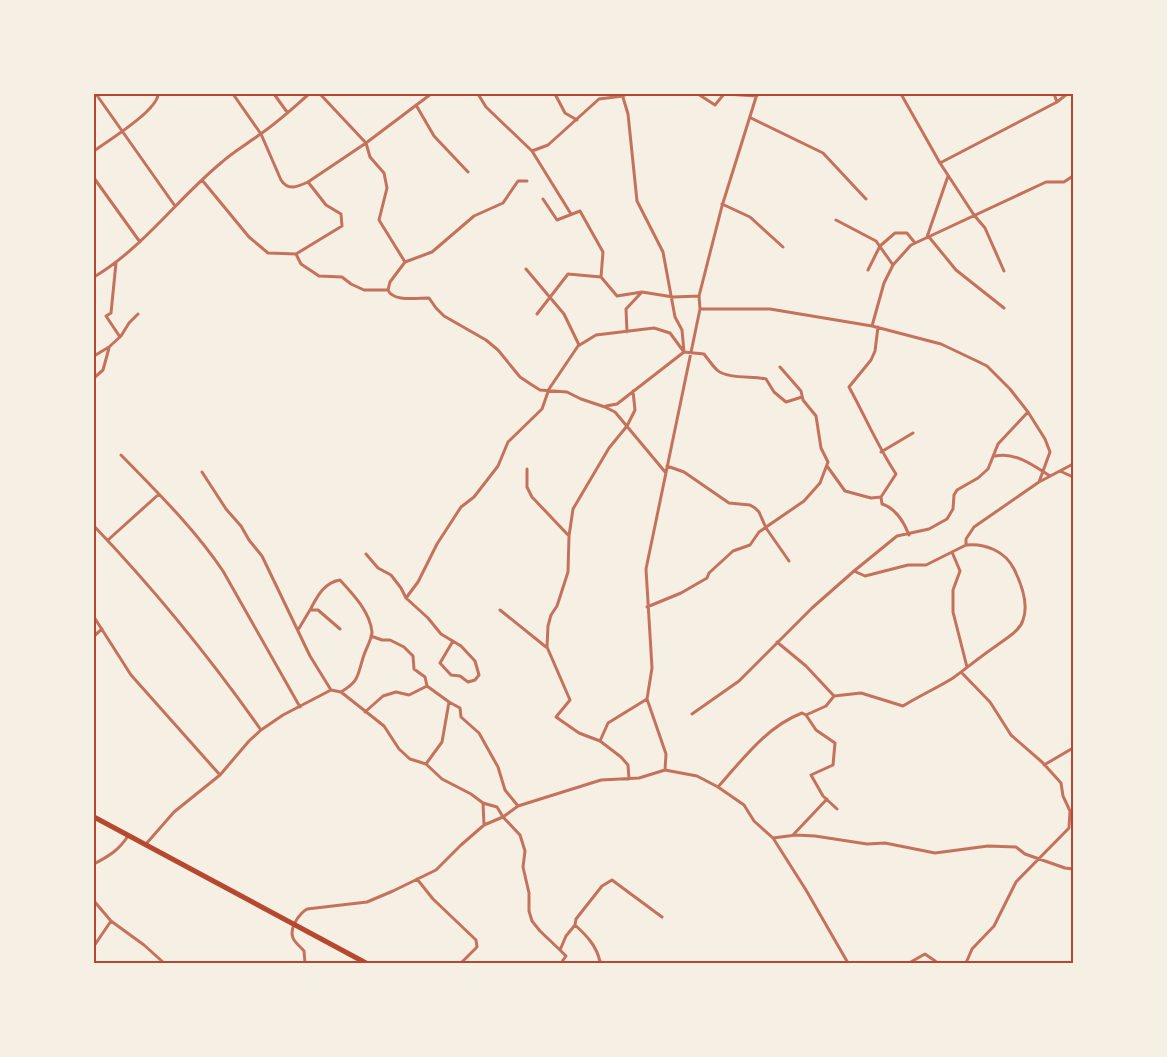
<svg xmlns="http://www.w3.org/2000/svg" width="1167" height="1057" viewBox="0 0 1167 1057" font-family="'Nunito Sans',sans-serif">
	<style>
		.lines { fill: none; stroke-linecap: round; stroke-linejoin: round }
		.minor { stroke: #c5725c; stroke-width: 3 }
		.trunk { stroke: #b5482f; stroke-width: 5 }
		.neatline { fill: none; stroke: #b5482f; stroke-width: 2 }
	</style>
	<rect width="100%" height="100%" fill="#f6efe4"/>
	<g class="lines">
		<!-- minor -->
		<path class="minor" d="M 96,94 L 175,206
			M 233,94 L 261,134 L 281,180 C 288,191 297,187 308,182 L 366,143 L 431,94
			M 274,94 L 287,112
			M 320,94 L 366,143 L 370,157 L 384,173 L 387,188 L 379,220 L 405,262
			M 478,94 L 486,107 L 532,151 L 571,214
			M 555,94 L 565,113 L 577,120
			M 622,94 L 628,114 L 637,201 L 663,252 L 675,317 L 682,330 L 684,352 L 704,354 C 708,359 712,365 717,370 C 727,379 752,376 766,379 L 774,392 L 786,402 L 802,397
			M 698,94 L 715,105 L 724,94 L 757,96
			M 901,94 L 940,163 L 974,215 L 985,228 L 1004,271
			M 1054,94 L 1057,102
			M 416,105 L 434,136 L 468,172
			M 751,118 L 823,153 L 866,199
			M 94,151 C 108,141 158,110 158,94
			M 532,151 L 548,145 L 599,99 L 623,96 L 627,94
			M 940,163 L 1057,102 L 1067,94
			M 94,178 L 140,242
			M 202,180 L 249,237 L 268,253 L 296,254 L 301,264 L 319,276 L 342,277 L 351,284 L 364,290 L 388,290 C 393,302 416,298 429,298 L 436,308 L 444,316 L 486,340 L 498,350 L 520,377 L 532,385 L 540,390 L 567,392 L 581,399 L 605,407 L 615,412 L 666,473
			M 543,199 L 557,220 L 580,211 L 603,252 L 601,277
			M 722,204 L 750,217 L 783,247
			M 836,220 L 876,241 L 893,265
			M 927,237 L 948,176
			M 929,237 L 956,270 L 1004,308
			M 296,254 L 342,226 L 341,214 L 326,205 L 308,182
			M 116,263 L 111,313 L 106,316 L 120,337
			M 526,269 L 564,314 L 579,345
			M 868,270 L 880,246 L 895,233 L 907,233 L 915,243
			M 94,277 C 143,248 177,199 222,162 C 233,152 247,144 259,135 C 277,123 293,108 309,94
			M 388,290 L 390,282 L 405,262 L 432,252 L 474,216 L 503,203 L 518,181 L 527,181
			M 700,309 L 770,309 L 872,326 L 941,344 L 979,362 L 987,366 L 1010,389 L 1028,412 L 1045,439 L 1050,452 L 1039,482
			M 537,314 L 568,274 L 601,277 L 617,296 L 642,292
			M 872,326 L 884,283 L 893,265 L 911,245 L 1046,182 L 1064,182 L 1073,176
			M 878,327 L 875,351 L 871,360 L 849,387 C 865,416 878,447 896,474 L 881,497 L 882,504 C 895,508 904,522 909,535
			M 627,332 L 626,309 L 642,292 L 673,297 L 699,296
			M 94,356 L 109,347 L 121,336 L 129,323 L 138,314
			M 94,381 L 95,377 L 103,370 L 109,348
			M 881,452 L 913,433
			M 121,455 C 157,492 194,528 223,571 L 300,707
			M 995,456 C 1016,452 1033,465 1050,476
			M 667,466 L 684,472 L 729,503 L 750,505 L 755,508 L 759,512 L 766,528 L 789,561
			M 827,466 L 845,491 L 871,498 L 881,497
			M 527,469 L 527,487 L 532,497 L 569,536
			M 1060,471 L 1073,477
			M 202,472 L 226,509 L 241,526 L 249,540 L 262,556 L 310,656 L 331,690
			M 94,526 C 154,589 211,659 261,730
			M 108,540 L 159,494
			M 966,545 L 966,539 L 974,527 L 1039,482 L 1073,464
			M 952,552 L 960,571 L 953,590 L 953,612 L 967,667
			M 366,554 L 378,568 L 391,575 L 401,588 L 406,598 L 428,618 L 441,634 L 461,646 L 475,661 L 479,675 L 475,680 L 468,682 L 460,676 L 451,675 L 440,663 L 453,641
			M 854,571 L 897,536 L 929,529 L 947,519 L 953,509 L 954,495 L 957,490 L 978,478 L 988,469 L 998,444 L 1028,412
			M 406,598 L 418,582 L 437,544 L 461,507 L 474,497 L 498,466 L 508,442 L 542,409 L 549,389 L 578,346 L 596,335 L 654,328 L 670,333 L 684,352 L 617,404 L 606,406
			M 647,607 L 681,593 L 707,578 L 709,573 L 733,551 L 750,545 L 759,532 L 804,501 L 820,483 L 828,462 L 821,448 L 816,416 L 803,400 L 801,391 L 780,367
			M 500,610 L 546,647
			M 94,617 L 131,675 L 220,775
			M 298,630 L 310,610 L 318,610 L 340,629
			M 94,636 L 102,629
			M 371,636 L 382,640 L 390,640 L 404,647 L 413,656 L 414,669 L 425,677 L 427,686 L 449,702 L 442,742 L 426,764
			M 777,642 L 806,666 L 834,696
			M 961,672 L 990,702 L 1011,735 L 1043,763 L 1061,783 L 1063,796 L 1070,811 L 1069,828 L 1016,882 L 994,926 L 972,949 L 966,963
			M 341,692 L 384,726 L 399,749 L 410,759 L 426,764 L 442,779 L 471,794 L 483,803 L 497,807 L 503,817 L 520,835 L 525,851 L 523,867 L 529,893 L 529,911 L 532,921 L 540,931 L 560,950
			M 449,702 L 460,708 L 461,717 L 479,733 L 498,767 L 505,790 L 518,806
			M 365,712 L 383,696 L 396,692 L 409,695 L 427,686
			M 692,714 L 739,681 L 812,608 L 854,571 L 865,576 L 908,565 L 926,565 L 966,545 C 985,543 1005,551 1014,569 C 1021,583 1029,604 1023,620 C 1020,631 1005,639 996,646 C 981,656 967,668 953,678 C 937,688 919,696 903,706 L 861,693 L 834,696 L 826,706 L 806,715 L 802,713 C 766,727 743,759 718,787
			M 806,715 L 816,730 L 835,743 L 833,765 L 811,775 L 823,796 L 837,809
			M 600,741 L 608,723 L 647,699
			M 1044,765 L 1073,748
			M 665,770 L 666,754 L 647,699 L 652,668 L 646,569 L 700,309 L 699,296 L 722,206 L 757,94
			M 629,779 L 628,765 L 621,757 L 600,741 L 579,733 L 556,717 L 570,700 L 547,647 L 548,626 L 551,615 L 557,606 L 568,572 L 569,536 L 573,509 L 609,448 L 627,426 L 635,410 L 633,391
			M 483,803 L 484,825
			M 793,835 L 827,799
			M 773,838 L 796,835 L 815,836 L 867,844 L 885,843 L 935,853 L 988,846 L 1016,847 L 1025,854 L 1065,868 L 1073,869
			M 146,844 L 174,812 L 220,775 L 249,741 L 261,730 L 283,715 L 331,690 L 341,692 C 359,681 357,677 363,658 C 365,650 372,639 372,632 C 370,612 353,594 340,580 C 323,583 317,597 310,610
			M 94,864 C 109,856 119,850 128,836
			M 417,879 L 433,899 L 476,940 L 477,947 L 461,963
			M 94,901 L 111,921 L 94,946
			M 111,921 L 144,945 L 164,963
			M 575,925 C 586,935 597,946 600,962 L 599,963
			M 600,962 L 606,963
			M 305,963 L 304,951 C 301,947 295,943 293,938 C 289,928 299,914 307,909 L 367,902 L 393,891 L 436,870 L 461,845 L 484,825 L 503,817 L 518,806 L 601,780 L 639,778 L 665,770 L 697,776 L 718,787 L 744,805 L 754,821 L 773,838 L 806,890 L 848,963
			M 561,963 L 566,956 L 560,950 L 566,936 L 575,925 L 576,919 L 602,886 L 612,880 L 662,917
			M 909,963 L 925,954 L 938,963"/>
		<!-- trunk -->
		<path class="trunk" d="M 94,817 L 366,963"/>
	</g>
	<!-- border -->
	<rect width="1167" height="1057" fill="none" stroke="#f6efe4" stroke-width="190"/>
	<rect x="95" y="95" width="977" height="867" class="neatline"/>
</svg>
